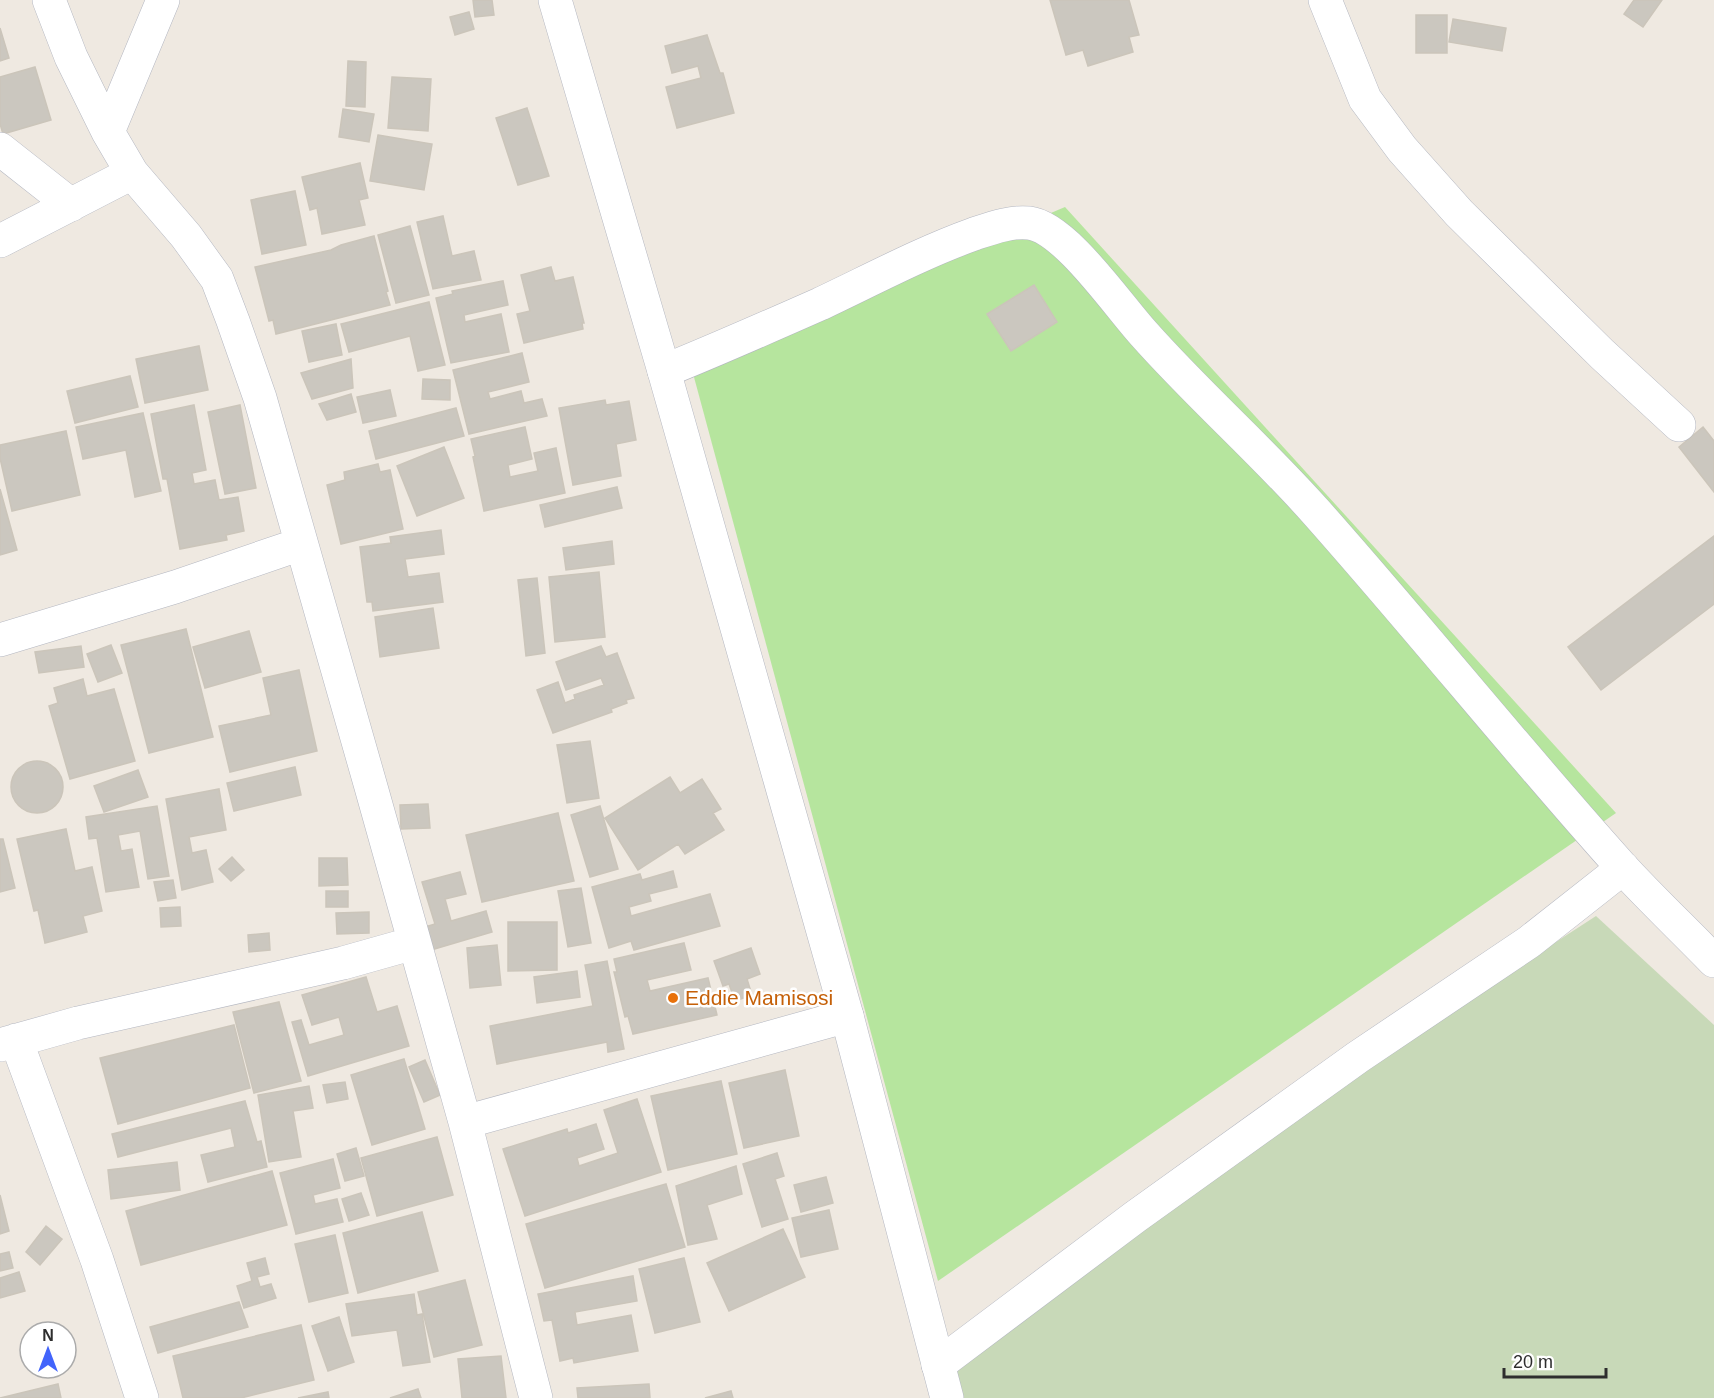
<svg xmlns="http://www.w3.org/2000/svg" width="1714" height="1398" viewBox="0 0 1714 1398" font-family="Arial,sans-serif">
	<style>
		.green { fill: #b6e59e }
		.cemetery { fill: #c8d9b8 }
		.building { fill: #cbc7bf; stroke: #cbc5ba; stroke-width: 1.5 }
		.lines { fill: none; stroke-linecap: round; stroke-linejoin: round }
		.minor-casing { stroke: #b4b7c1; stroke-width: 34 }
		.tertiary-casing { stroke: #b4b7c1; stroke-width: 34 }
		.minor { stroke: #fff; stroke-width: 33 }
		.tertiary { stroke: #fff; stroke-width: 33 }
		.food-dot { fill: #e8710a; stroke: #fff; stroke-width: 2 }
		.labels { text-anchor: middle; stroke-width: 5; stroke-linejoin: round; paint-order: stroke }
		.food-label { font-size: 21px; fill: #c56008; stroke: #fff; text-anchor: start }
	</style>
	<rect width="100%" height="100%" fill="#efe9e1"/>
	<!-- green -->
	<path class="green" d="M 1065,207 L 1616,813 L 938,1281 L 691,366 Z"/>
	<!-- cemetery -->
	<path class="cemetery" d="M 1596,916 L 1714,1025 L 1714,1398 L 952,1398 L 936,1345 Z"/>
	<!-- building -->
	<path class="building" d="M 473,0 L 492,0 L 494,15 L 475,17 Z
		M 1050,0 L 1129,0 L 1139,35 L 1129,37 L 1133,52 L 1088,66 L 1083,50 L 1066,55 Z
		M 1634,0 L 1662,0 L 1643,27 L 1624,14 Z
		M 469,12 L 474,29 L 455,35 L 450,17 Z
		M 1416,15 L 1447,15 L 1447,53 L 1416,53 Z
		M 1453,19 L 1506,28 L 1502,51 L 1449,42 Z
		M 0,28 L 9,58 L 0,61 Z
		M 707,35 L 720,73 L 723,73 L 734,113 L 677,128 L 666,87 L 701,78 L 698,66 L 672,73 L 665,46 Z
		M 348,61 L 366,62 L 365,107 L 346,106 Z
		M 35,67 L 51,120 L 3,134 L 0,124 L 0,77 Z
		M 392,77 L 431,79 L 428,131 L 388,128 Z
		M 527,108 L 549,176 L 518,185 L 496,118 Z
		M 343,109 L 374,114 L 369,142 L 339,137 Z
		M 378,135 L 432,144 L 424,190 L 370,181 Z
		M 360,163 L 368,198 L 359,200 L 365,225 L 322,234 L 317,208 L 310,210 L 302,177 Z
		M 295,191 L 306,245 L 262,254 L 251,200 Z
		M 443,216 L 452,256 L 474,251 L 481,280 L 433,289 L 417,222 Z
		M 410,226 L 429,295 L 396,303 L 378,235 Z
		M 374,236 L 388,291 L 386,292 L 390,305 L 276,334 L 273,320 L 269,321 L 255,267 L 331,250 L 341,245 Z
		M 551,267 L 555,281 L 573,277 L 584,323 L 582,323 L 583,329 L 524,343 L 517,314 L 530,311 L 521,275 Z
		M 503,281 L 508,305 L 464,315 L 465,322 L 501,314 L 509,352 L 451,363 L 436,298 L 453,294 L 452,291 Z
		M 1034,285 L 1057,322 L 1011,351 L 987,314 Z
		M 429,302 L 445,365 L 418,371 L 410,336 L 349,352 L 341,324 Z
		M 336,324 L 342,355 L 309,362 L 302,331 Z
		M 199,346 L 208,390 L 145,403 L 136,359 Z
		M 522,353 L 529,382 L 488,392 L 490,399 L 521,391 L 524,403 L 542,399 L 547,416 L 469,434 L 453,370 Z
		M 351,359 L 353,388 L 312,399 L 301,373 Z
		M 130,376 L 138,407 L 75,423 L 67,391 Z
		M 423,379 L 450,380 L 450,400 L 422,399 Z
		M 390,390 L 396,416 L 363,423 L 357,397 Z
		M 351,394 L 356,412 L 327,420 L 319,404 Z
		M 605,400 L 606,405 L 629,401 L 636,440 L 616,444 L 621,476 L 573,485 L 559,408 Z
		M 194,405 L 206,470 L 192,473 L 194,484 L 215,480 L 219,500 L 238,497 L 244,531 L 226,535 L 227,540 L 180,549 L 167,479 L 163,479 L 151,414 Z
		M 240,405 L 256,488 L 225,494 L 208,412 Z
		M 456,408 L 464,436 L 376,459 L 369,431 Z
		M 143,413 L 161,491 L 135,497 L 126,450 L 83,459 L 76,427 Z
		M 525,427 L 532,459 L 508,465 L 510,477 L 538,471 L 534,453 L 556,448 L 565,493 L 484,511 L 473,457 L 475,456 L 471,439 Z
		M 1703,427 L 1714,441 L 1714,492 L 1679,447 Z
		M 66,431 L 80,495 L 12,511 L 0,458 L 0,445 Z
		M 444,447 L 464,498 L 417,516 L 397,466 Z
		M 378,464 L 380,472 L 390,470 L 403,529 L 341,544 L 327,485 L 345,480 L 344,472 Z
		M 617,487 L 622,508 L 545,527 L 540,505 Z
		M 0,489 L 17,550 L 0,555 Z
		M 441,530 L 444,554 L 405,559 L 408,577 L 439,573 L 443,602 L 373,611 L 372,602 L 367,602 L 360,547 L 391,543 L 390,537 Z
		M 1714,536 L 1714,604 L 1601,690 L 1568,647 Z
		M 612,541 L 614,564 L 566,570 L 563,548 Z
		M 599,572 L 605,637 L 555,642 L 549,577 Z
		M 537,578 L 545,653 L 526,656 L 518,580 Z
		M 433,608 L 439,648 L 380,657 L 375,617 Z
		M 186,629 L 213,737 L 149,753 L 121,645 Z
		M 249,631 L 261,672 L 205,688 L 193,647 Z
		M 111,645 L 122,673 L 98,682 L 87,654 Z
		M 81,646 L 84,667 L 39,673 L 35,652 Z
		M 601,646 L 606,657 L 617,653 L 634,698 L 626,700 L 627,703 L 611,709 L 612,712 L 553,733 L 537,690 L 558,682 L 565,703 L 575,699 L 574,695 L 604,685 L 601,678 L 566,690 L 556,662 Z
		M 299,670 L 317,751 L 230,772 L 219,726 L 271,715 L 263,678 Z
		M 83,679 L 87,696 L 114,689 L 135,761 L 70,779 L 49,706 L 58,703 L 54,688 Z
		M 590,741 L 599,798 L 567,803 L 557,745 Z
		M11 787a26 26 0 1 1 52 0a26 26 0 1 1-52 0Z
		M 295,767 L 301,795 L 234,811 L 227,783 Z
		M 138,770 L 148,797 L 104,812 L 94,786 Z
		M 670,777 L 680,793 L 702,779 L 721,809 L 713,813 L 724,830 L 685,854 L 678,844 L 638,870 L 605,818 Z
		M 219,789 L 226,830 L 189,837 L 192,853 L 206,850 L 213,882 L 182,890 L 166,799 Z
		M 428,804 L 430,828 L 401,829 L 400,805 Z
		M 157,806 L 169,876 L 148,879 L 140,831 L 118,835 L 121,851 L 132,849 L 139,887 L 106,892 L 97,838 L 89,839 L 86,817 Z
		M 600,806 L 618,869 L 590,877 L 571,815 Z
		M 558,813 L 574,881 L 482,902 L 466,835 Z
		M 66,829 L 75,871 L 92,867 L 102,911 L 83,916 L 87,932 L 45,943 L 38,910 L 34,911 L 17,839 Z
		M 0,839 L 3,839 L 15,888 L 0,892 Z
		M 232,857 L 244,870 L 231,881 L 219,869 Z
		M 319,858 L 347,858 L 348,885 L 319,886 Z
		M 673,871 L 677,887 L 649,894 L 651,901 L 629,907 L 631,916 L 710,894 L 720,926 L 634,950 L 631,941 L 609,948 L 592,887 L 640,874 L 642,880 Z
		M 460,872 L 466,894 L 445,899 L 451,921 L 486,911 L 492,932 L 431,950 L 425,927 L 435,924 L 422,882 Z
		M 173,880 L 176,898 L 158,901 L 154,882 Z
		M 581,888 L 591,943 L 568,947 L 558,891 Z
		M 326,891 L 348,891 L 348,907 L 326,907 Z
		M 180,907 L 181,926 L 161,927 L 160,908 Z
		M 369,912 L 369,933 L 337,934 L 336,913 Z
		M 508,922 L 557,922 L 557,970 L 508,971 Z
		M 269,933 L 270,950 L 249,952 L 248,935 Z
		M 684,943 L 691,970 L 647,980 L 650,991 L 708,978 L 717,1015 L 633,1034 L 628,1016 L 625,1017 L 614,972 L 617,972 L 614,959 Z
		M 497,945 L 501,985 L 470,988 L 467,948 Z
		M 751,948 L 760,974 L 747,979 L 752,995 L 735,1001 L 729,984 L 723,986 L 714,961 Z
		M 607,961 L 624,1049 L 608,1052 L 607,1042 L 497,1064 L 490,1026 L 593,1006 L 585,965 Z
		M 577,971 L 580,997 L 537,1003 L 534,977 Z
		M 366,977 L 377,1012 L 397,1006 L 409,1046 L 308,1076 L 292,1022 L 301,1020 L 309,1045 L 344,1035 L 339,1017 L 312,1025 L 302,995 Z
		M 279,1002 L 301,1081 L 254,1093 L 233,1012 Z
		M 234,1025 L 250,1088 L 118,1124 L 100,1058 Z
		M 404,1059 L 425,1129 L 372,1145 L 351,1075 Z
		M 425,1060 L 440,1095 L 424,1102 L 409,1067 Z
		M 785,1070 L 799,1136 L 744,1148 L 729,1083 Z
		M 721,1081 L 737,1154 L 668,1170 L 651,1096 Z
		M 345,1082 L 348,1099 L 327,1103 L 323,1085 Z
		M 309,1086 L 313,1108 L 293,1111 L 301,1157 L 269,1162 L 258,1095 Z
		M 637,1099 L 661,1172 L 525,1216 L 503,1149 L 567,1129 L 568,1133 L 596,1124 L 604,1149 L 577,1158 L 579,1166 L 618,1153 L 604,1110 Z
		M 245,1101 L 257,1142 L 261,1141 L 267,1167 L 208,1182 L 201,1155 L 235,1147 L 231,1128 L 118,1157 L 112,1134 Z
		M 437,1137 L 453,1195 L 377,1216 L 361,1158 Z
		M 356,1148 L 364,1176 L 345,1181 L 337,1154 Z
		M 777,1153 L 784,1176 L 775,1179 L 788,1219 L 762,1227 L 743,1164 Z
		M 333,1159 L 340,1188 L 313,1195 L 315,1204 L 337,1199 L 343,1222 L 296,1234 L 280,1173 Z
		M 177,1162 L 180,1190 L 111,1199 L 108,1170 Z
		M 736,1166 L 742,1194 L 707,1205 L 717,1239 L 688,1245 L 676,1186 Z
		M 272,1171 L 287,1225 L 141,1265 L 126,1211 Z
		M 826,1177 L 833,1203 L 801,1212 L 794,1185 Z
		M 666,1184 L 685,1247 L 545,1288 L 526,1224 Z
		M 361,1193 L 369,1215 L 349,1221 L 342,1199 Z
		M 0,1195 L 9,1231 L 0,1234 Z
		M 829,1210 L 838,1249 L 801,1257 L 792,1218 Z
		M 422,1212 L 438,1271 L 358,1293 L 343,1233 Z
		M 46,1226 L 62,1239 L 40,1265 L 26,1252 Z
		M 783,1229 L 805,1277 L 729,1311 L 707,1263 Z
		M 335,1235 L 348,1293 L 309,1302 L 295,1244 Z
		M 9,1252 L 13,1268 L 0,1271 L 0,1254 Z
		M 265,1258 L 269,1274 L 257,1277 L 260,1287 L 271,1284 L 276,1298 L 244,1308 L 237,1286 L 252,1281 L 247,1263 Z
		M 684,1258 L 700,1322 L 655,1333 L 639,1269 Z
		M 19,1272 L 25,1291 L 0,1298 L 0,1278 Z
		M 633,1276 L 637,1301 L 575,1312 L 577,1325 L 631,1315 L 638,1351 L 574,1363 L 573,1358 L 560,1361 L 552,1320 L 544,1321 L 538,1294 Z
		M 465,1280 L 482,1345 L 434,1357 L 418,1292 Z
		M 414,1294 L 417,1315 L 422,1314 L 430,1362 L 403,1366 L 397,1330 L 352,1336 L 346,1304 Z
		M 239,1302 L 248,1327 L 158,1353 L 150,1327 Z
		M 339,1317 L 354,1362 L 328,1371 L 312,1326 Z
		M 301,1325 L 314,1380 L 241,1398 L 183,1398 L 173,1356 Z
		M 501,1356 L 506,1398 L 462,1398 L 458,1359 Z
		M 58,1384 L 61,1398 L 0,1398 Z
		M 649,1384 L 650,1398 L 578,1398 L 577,1388 Z
		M 418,1389 L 421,1398 L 390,1398 Z
		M 731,1391 L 733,1398 L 705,1398 Z
		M 328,1392 L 329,1398 L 298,1398 Z"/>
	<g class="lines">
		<defs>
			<path id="minor" d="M 49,0 L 71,57 L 108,132 L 132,173 L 186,236 L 217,279 L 233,321 L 260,398 L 371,787 L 465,1122 L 536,1398
				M 1325,0 L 1365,99 L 1402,149 L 1459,213 L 1602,354 L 1679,425
				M 108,132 L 163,0
				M 0,149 L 71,205
				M 0,241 L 132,173
				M 664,371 C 716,350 768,327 820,304 C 871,280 921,253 974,234 C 992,228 1011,221 1029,223 C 1065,227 1119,307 1144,334 C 1199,396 1261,450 1316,512 C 1419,628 1516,749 1620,865 C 1650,898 1683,929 1714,961
				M 0,640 L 175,587 L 301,544
				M 16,1040 L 97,1260 L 142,1398
				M 0,1045 L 78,1023 L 343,963 L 414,943
				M 465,1122 L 847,1016
				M 938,1365 L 1135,1217 L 1358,1057 L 1529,942 L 1623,868"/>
			<path id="tertiary" d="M 555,0 L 664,371 L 847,1016 L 947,1398"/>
		</defs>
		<!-- minor casing -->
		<use href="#minor" class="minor-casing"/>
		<!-- tertiary casing -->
		<use href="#tertiary" class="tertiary-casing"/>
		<!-- minor -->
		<use href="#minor" class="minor"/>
		<!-- tertiary -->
		<use href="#tertiary" class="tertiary"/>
	</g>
	<!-- markers -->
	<circle class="food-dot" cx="673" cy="998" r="6"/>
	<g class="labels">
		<!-- food labels -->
		<g class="food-label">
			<text x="685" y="1005">Eddie Mamisosi</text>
		</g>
	</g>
	<!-- north arrow -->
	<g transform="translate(48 1350)"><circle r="28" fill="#ffffff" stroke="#ababab" stroke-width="1.5"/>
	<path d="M0-4.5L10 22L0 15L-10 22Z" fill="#4264fb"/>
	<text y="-9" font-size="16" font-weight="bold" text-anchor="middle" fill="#2e2e2e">N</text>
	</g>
	<!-- scale -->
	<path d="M1504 1368v9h102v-9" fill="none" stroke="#2e2e2e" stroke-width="3"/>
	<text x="1513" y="1368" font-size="18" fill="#2e2e2e" stroke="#ffffff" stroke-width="4.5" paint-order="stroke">20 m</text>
</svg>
